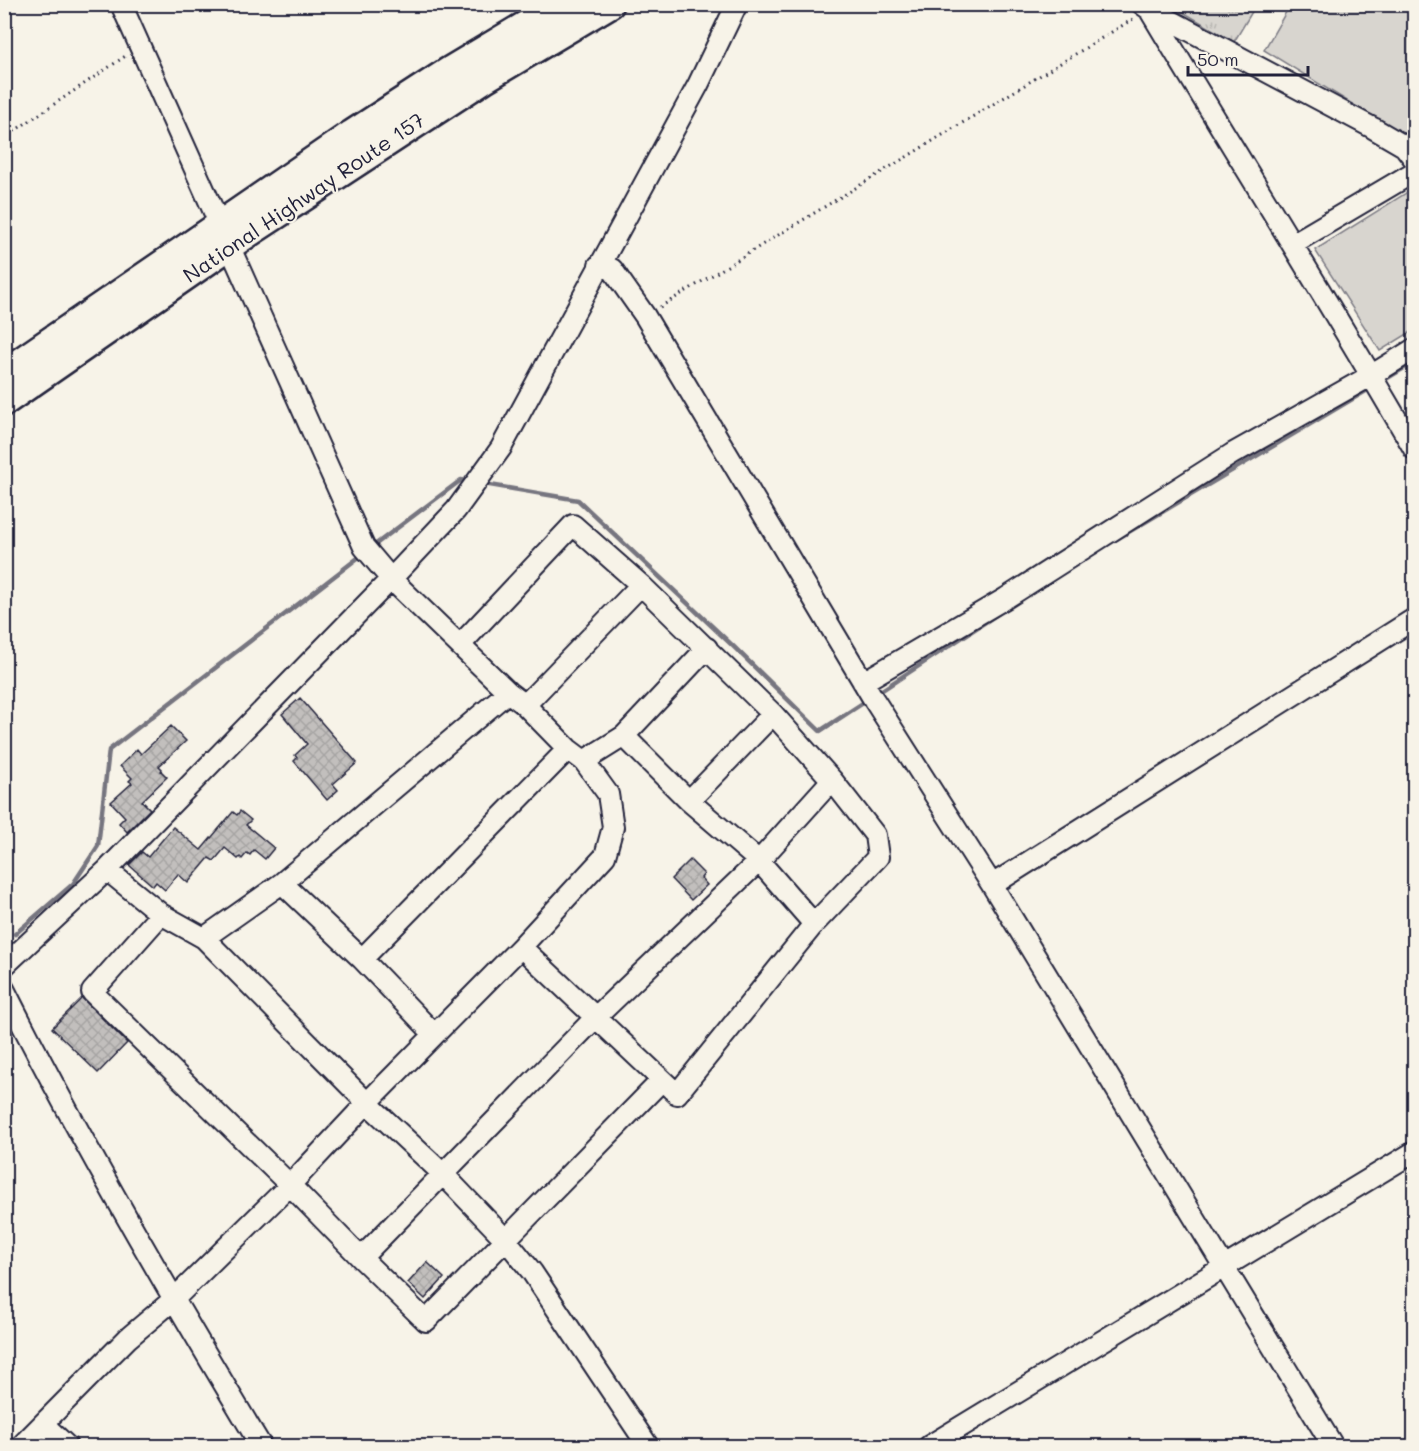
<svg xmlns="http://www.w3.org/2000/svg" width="1419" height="1451" viewBox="0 0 1419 1451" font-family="Mali,sans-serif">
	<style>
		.grass { fill: url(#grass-tufts); stroke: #7d7c85; stroke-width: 1.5 }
		.green { fill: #d8d5cf; stroke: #7d7c85; stroke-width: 1.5 }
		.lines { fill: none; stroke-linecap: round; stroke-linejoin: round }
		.stream { stroke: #76747f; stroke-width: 4.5 }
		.building { fill: url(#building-cross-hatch); stroke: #22223b; stroke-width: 1.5 }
		.minor-casing { stroke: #22223b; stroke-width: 24 }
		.highway-casing { stroke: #22223b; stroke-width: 32 }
		.path { stroke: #22223b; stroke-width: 3; stroke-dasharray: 1.5 4.5; stroke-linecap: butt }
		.minor { stroke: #f7f3e8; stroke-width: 20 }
		.highway { stroke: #f7f3e8; stroke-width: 27 }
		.labels { text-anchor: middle; stroke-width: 4.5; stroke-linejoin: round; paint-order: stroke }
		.street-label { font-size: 21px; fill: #22223b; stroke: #f7f3e8 }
	</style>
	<defs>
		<pattern id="grass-tufts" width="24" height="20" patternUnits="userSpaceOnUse" patternTransform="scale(1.5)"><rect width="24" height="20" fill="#d8d5cf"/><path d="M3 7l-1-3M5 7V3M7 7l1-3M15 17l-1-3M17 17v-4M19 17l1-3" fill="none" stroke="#b9b7b3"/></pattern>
		<pattern id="building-cross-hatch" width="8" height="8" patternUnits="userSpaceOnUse" patternTransform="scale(1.5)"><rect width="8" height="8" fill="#c2bfbd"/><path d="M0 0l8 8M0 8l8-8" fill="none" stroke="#a6a4a3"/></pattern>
	</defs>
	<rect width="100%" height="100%" fill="#f7f3e8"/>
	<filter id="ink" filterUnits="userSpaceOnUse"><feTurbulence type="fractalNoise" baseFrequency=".0167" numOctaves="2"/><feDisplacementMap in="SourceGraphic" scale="12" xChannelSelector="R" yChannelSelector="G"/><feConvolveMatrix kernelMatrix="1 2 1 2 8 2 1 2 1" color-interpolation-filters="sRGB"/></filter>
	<g filter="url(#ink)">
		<!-- grass -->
		<path class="grass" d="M 1171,5 L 1256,5 L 1234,42 Z"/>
		<!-- green -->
		<path class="green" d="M 1290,5 L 1414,5 L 1414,142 L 1264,50 Z
			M 1414,188 L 1414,330 L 1380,351 L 1315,250 Z"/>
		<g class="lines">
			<!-- stream -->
			<path class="stream" d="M 1381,382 L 1414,362
				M 484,484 L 578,500 L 733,646 L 820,731 L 869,699
				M 1115,540 L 1371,388
				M 372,547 L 461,480 L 467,481
				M 876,694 L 999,613
				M 15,934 L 73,884 L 98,846 L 109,750 L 363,554"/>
		</g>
		<!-- building -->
		<path class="building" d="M 300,698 L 357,763 L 333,784 L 338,790 L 327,800 L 294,761 L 297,758 L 295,755 L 307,744 L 282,714 Z
			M 171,726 L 186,741 L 159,766 L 162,769 L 161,771 L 167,777 L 142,801 L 150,809 L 127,832 L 119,823 L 125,817 L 111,802 L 132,783 L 129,781 L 132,778 L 120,766 L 137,749 L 141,754 Z
			M 240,811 L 251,820 L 246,825 L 274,848 L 265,859 L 254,850 L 250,855 L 247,853 L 242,859 L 240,857 L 238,859 L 225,848 L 214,861 L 209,858 L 188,883 L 178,874 L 165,890 L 156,882 L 153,886 L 129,865 L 142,852 L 148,857 L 173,827 L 201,850 L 233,812 L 237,815 Z
			M 690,860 L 704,874 L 701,878 L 707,885 L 691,900 L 671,879 Z
			M 82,998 L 127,1043 L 98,1073 L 52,1028 Z
			M 427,1262 L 444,1278 L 425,1299 L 408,1283 Z"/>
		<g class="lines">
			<defs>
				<path id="minor" d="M 1142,4 L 1149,9 C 1237,156 1329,301 1414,449
					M 1149,9 L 1373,128 L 1404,146 L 1414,159
					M 1292,244 L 1414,172
					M 599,265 L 612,269 L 645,316 L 874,700 L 992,885 L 1333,1446
					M 460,645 L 573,525 L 641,585 L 773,714 L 832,780 L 875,835 L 878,857 L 814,924 L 677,1094 L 521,947
					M 863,682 L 1006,598 L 1232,454 L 1372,375 L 1414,349
					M 525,705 L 641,585
					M 624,736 L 689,801 L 759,861 L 814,924
					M 584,761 L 624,736 L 707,648
					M 689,801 L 773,714
					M 107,870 L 161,914 L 204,938 L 367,1103 L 442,1173 L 507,1241 L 532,1272 L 648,1446
					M 282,883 L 362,959 L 434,1034
					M 992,885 L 1414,619
					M 161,914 L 92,992 L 290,1185 L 361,1258 L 426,1321 L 661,1081
					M 204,938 L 282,883 L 508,692
					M 362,959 L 568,749
					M 4,966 L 107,870 L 391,579 L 456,510 L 501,448 L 698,85 L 737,4
					M 4,989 C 83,1146 171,1296 261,1446
					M 361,1258 L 596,1017 L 759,861 L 832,780
					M 43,1424 L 67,1446
					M 21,1446 L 128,1338 L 173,1300 L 290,1185 L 367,1103 L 521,947 L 605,856 L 613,827 L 608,794 L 584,761 L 568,749 L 525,705 L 508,692 L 391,579 L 364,547 L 121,4
					M 929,1446 L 1414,1152"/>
				<path id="highway" d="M 4,373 L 352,134 L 449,71 L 561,4
					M 4,402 L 229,246 L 484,79 L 610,4"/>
			</defs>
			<!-- minor casing -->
			<use href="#minor" class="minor-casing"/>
			<!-- highway casing -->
			<use href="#highway" class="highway-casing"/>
			<!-- path -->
			<path class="path" d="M 4,138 L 127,55
				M 660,307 L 1133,19"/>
			<!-- minor -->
			<use href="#minor" class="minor"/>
			<!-- highway -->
			<use href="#highway" class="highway"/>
		</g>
	</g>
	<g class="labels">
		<!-- street labels -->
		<g class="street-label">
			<text transform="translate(304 198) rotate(-34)" y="7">National Highway Route 157</text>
		</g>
	</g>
	<!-- margin -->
	<rect width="1419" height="1451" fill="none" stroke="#f7f3e8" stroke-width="24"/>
	<rect x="12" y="12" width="1395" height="1427" fill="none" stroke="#22223b" stroke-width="2" filter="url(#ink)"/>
	<!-- scale -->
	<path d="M1188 66v9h120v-9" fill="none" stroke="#22223b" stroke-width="3"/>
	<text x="1197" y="66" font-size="18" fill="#22223b" stroke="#f7f3e8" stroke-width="4.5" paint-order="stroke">50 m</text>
</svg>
